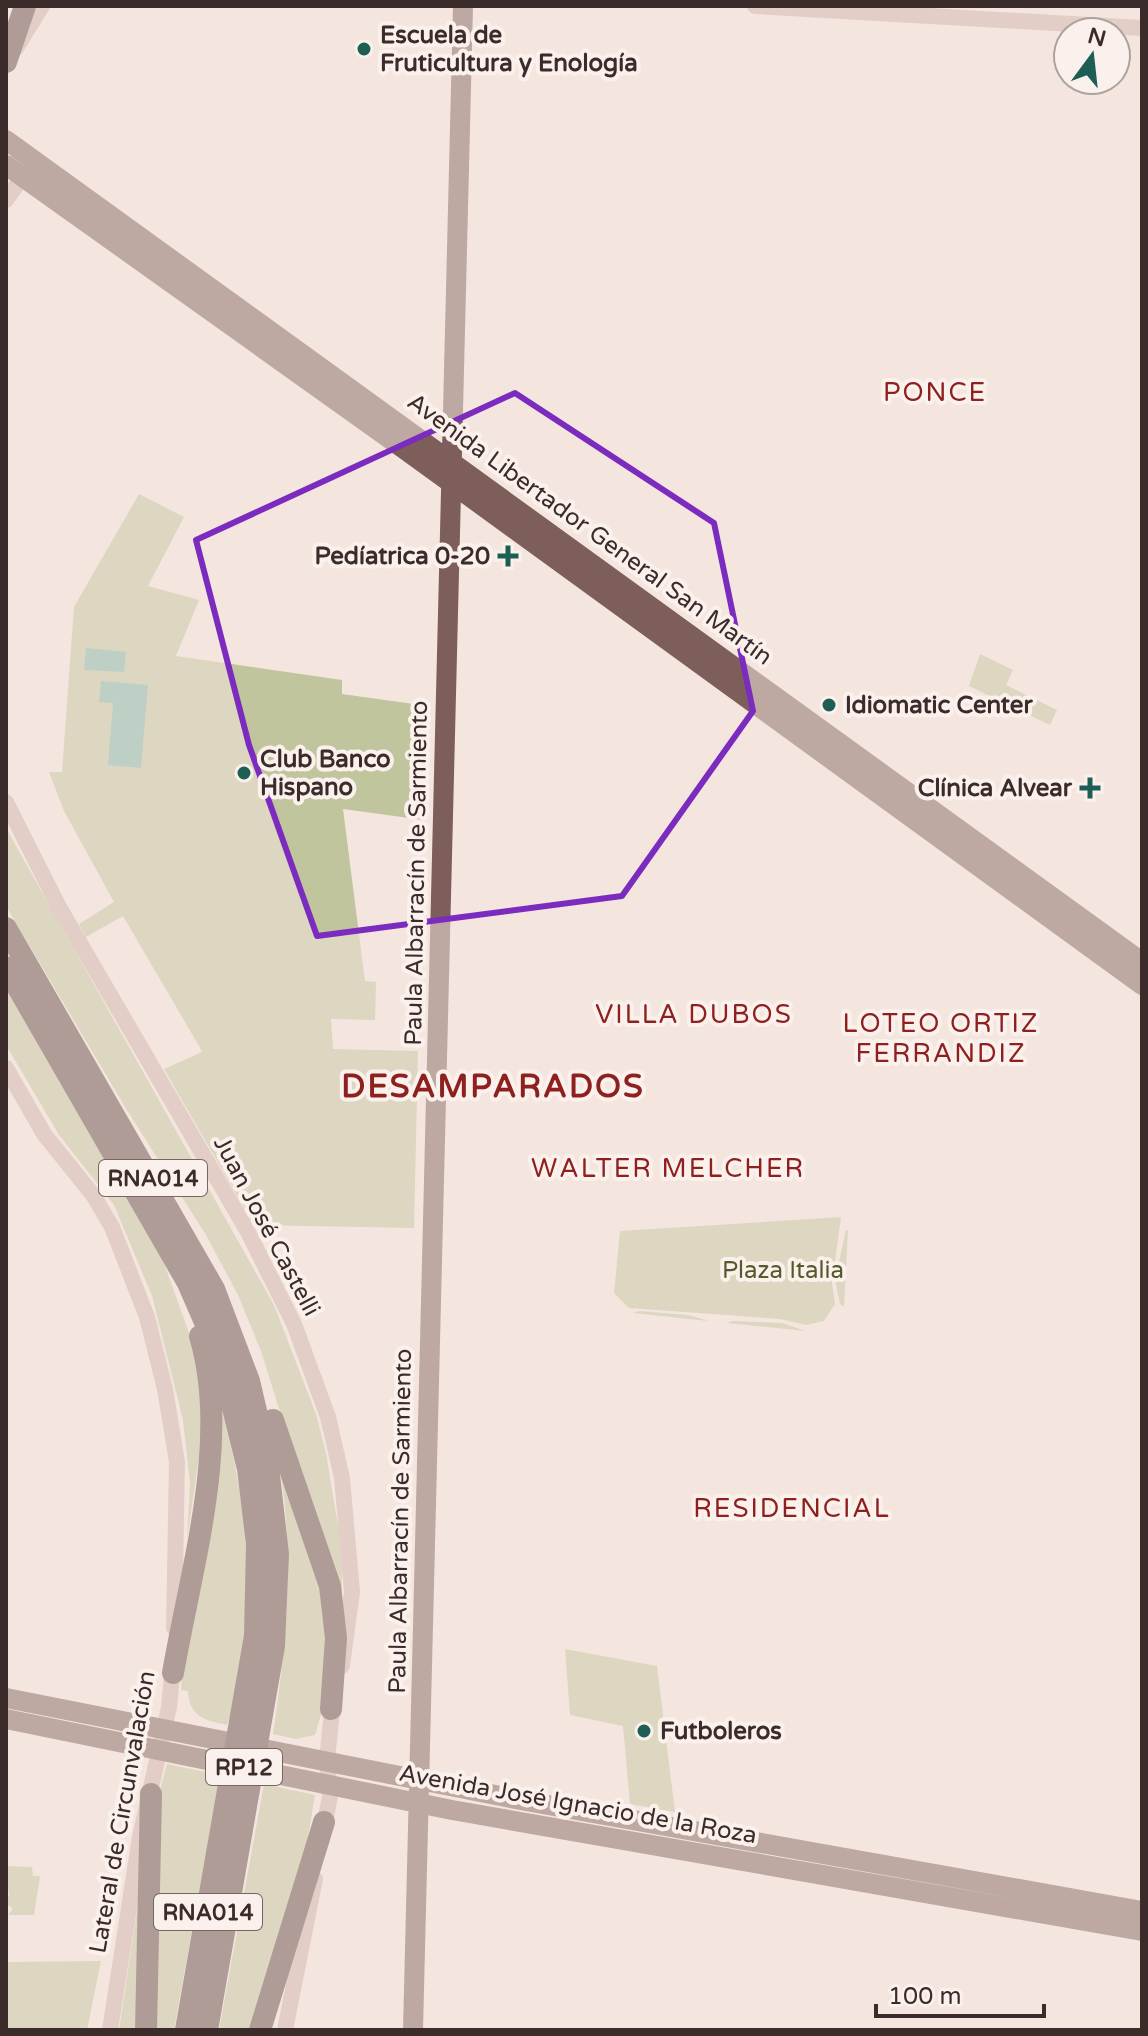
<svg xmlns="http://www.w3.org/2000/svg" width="1148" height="2036" viewBox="0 0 1148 2036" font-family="'Varela Round',sans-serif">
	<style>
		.green { fill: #c0c59e }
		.water { fill: #7db3a9 }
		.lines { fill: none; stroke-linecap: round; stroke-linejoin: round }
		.minor { stroke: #cdb2aa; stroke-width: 16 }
		.major { stroke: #7d5e5a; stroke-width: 20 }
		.highway { stroke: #5c4341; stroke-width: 22 }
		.marked { fill: none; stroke: #7b2cbf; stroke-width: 6; stroke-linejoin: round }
		.poi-dot { fill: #1d5f54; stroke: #fbf1ec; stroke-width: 3 }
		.labels { text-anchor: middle; stroke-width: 8; stroke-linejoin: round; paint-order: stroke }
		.shield { fill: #fbf1ec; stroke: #756664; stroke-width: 2 }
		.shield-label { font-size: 22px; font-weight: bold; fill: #3b2b2a }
		.poi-label { font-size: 24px; font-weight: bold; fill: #3b2b2a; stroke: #fbf1ec; text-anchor: start }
		.street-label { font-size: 24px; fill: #3b2b2a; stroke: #fbf1ec }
		.park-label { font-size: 24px; fill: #545a2c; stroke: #fbf1ec }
		.neighbourhood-label { font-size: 26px; letter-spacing: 2px; fill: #8e201f; stroke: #fbf1ec }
		.district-label { font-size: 32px; font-weight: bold; letter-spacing: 2px; fill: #8e201f; stroke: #fbf1ec }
	</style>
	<rect width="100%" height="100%" fill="#f4e6df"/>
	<!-- green -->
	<path class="green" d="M 139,494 L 184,517 L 148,586 L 199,600 L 176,656 L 342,680 L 342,694 L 428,706 L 424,820 L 343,809 L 365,981 L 376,982 L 375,1020 L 331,1019 L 333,1049 L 418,1051 L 414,1228 L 254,1225 L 164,1069 L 202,1052 L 199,1046 L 123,916 L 86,937 L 79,924 L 114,902 L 64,811 L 49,772 L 62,772 L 74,607 Z
		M 980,654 L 1013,670 L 1006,685 L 1057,710 L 1050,725 L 969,686 Z
		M 6,828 L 274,1305 L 316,1414 L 326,1453 L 342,1550 L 342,1610 L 261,1351 L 238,1295 L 206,1235 L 125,1107 L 6,906 Z
		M 6,989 L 164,1263 L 188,1330 L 197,1363 L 203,1428 L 187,1540 L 190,1484 L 183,1420 L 152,1296 L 114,1205 L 59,1135 L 6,1045 Z
		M 841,1217 L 832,1283 L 835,1304 L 824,1321 L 806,1325 L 780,1319 L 629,1308 L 614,1293 L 620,1231 Z
		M 846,1230 L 848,1230 L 844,1307 L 840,1304 L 835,1280 Z
		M 639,1311 L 689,1315 L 708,1321 L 633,1313 Z
		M 733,1321 L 782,1323 L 806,1331 L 727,1323 Z
		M 220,1400 C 247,1502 263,1622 227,1725 C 205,1720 189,1717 188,1691 L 181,1690 L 184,1643 Z
		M 280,1471 L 326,1589 L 325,1701 L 315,1735 L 295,1739 L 273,1734 C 286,1647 295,1559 280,1471 Z
		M 565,1649 L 657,1666 L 675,1812 L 630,1804 L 623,1726 L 570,1715 Z
		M 167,1764 L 220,1775 L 174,2030 L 150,2030 L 160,1790 Z
		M 264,1784 L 315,1795 L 302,1873 L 254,2030 L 219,2030 Z
		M 6,1866 L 32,1867 L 33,1876 L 40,1876 L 34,1915 L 8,1915 L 13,1909 L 6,1903 L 9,1895 Z
		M 142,1878 L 139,2030 L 119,2030 Z
		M 101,1961 L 87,2030 L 6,2030 L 6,1962 Z"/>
	<!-- water -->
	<path class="water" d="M 86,648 L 126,652 L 124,672 L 84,670 Z
		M 101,681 L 148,685 L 141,768 L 108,765 L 113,703 L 99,702 Z"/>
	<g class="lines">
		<!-- minor -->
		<path class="minor" d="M 755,6 L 1142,28
			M 16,48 L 42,6
			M 6,200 L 28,169
			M 6,802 L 59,907 L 248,1232 L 294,1324 L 328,1417 L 342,1478 L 352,1592 L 342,1666
			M 6,1068 L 44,1134 L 93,1195 L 112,1227 L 147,1317 L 165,1389 L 177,1462 L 174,1628
			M 323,1832 L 330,1796 L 327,1760 L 333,1701
			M 110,2030 L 140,1837 L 169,1707 L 173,1663
			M 285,2030 L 315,1879"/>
		<!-- major -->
		<path class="major" d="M 6,140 L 1142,962
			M 6,165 L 407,451 L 1142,985
			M 6,1698 L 526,1801 L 1142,1911
			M 6,1719 L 452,1810 L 1142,1931
			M 413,2030 L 463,6"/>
		<!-- highway -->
		<path class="highway" d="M 6,62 L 25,6
			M 6,928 L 214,1289 L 249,1381 L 267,1458 L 278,1554 L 274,1646 L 207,2030
			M 6,967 L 188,1283 L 221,1359 L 248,1469 L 257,1544 L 255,1636 L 186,2030
			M 273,1420 L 330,1586 L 336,1638 L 331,1709
			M 173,1673 C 191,1568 231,1440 200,1336
			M 146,2030 L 151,1794
			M 260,2030 L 324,1822"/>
	</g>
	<!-- marked area -->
	<path d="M0 0H1148V2036H0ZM 515,393 L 714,523 L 753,711 L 622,896 L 317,936 L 249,745 L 196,540 Z" fill="#f4e6df" fill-opacity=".55" fill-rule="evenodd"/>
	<path class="marked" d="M 515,393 L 714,523 L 753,711 L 622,896 L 317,936 L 249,745 L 196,540 Z"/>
	<!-- markers -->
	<g class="poi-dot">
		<circle cx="364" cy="49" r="8"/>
		<path d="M504 544h8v8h8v8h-8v8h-8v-8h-8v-8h8z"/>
		<circle cx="829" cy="705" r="8"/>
		<circle cx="244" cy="773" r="8"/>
		<path d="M1086 776h8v8h8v8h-8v8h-8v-8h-8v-8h8z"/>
		<circle cx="644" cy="1731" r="8"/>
	</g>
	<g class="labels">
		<!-- shield labels -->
		<g class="shield">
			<rect x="99" y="1160" width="108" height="36" rx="6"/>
			<rect x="206" y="1749" width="76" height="36" rx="6"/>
			<rect x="154" y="1894" width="108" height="36" rx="6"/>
		</g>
		<g class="shield-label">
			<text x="153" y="1186">RNA014</text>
			<text x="244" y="1775">RP12</text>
			<text x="208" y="1920">RNA014</text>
		</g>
		<!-- poi labels -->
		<g class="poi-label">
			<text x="380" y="43">Escuela de<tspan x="380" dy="28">Fruticultura y Enología</tspan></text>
			<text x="490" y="564" text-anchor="end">Pedíatrica 0-20</text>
			<text x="845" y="713">Idiomatic Center</text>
			<text x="260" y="767">Club Banco<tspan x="260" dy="28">Hispano</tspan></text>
			<text x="1072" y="796" text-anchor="end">Clínica Alvear</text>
			<text x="660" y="1739">Futboleros</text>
		</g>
		<!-- street labels -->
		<g class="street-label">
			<text transform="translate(590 529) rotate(36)" y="8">Avenida Libertador General San Martín</text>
			<text transform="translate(416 873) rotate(-89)" y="8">Paula Albarracín de Sarmiento</text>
			<text transform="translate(267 1226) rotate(62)" y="8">Juan José Castelli</text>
			<text transform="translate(400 1521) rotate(-89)" y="8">Paula Albarracín de Sarmiento</text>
			<text transform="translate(578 1804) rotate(10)" y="8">Avenida José Ignacio de la Roza</text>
			<text transform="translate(122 1812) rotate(-80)" y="8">Lateral de Circunvalación</text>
		</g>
		<!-- park labels -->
		<g class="park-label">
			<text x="783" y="1278">Plaza Italia</text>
		</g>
		<!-- neighbourhood labels -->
		<g class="neighbourhood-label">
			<text x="935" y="401">PONCE</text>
			<text x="694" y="1023">VILLA DUBOS</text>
			<text x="941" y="1032">LOTEO ORTIZ<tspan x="941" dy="30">FERRANDIZ</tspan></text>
			<text x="668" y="1177">WALTER MELCHER</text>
			<text x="792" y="1517">RESIDENCIAL</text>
		</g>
		<!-- district labels -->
		<g class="district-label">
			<text x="493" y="1097">DESAMPARADOS</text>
		</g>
	</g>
	<!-- border -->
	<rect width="1148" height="2036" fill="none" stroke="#3b2b2a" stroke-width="16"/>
	<!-- north arrow -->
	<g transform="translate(1092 56) rotate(15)"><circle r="38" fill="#fbf1ec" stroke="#aea29e" stroke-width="2"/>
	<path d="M0-6L14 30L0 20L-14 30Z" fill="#1d5f54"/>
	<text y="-12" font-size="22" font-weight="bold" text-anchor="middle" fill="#3b2b2a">N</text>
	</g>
	<!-- scale -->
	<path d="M876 2004v12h168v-12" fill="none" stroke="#3b2b2a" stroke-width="4"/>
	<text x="888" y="2004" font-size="24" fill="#3b2b2a" stroke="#fbf1ec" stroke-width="6" paint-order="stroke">100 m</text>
</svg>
